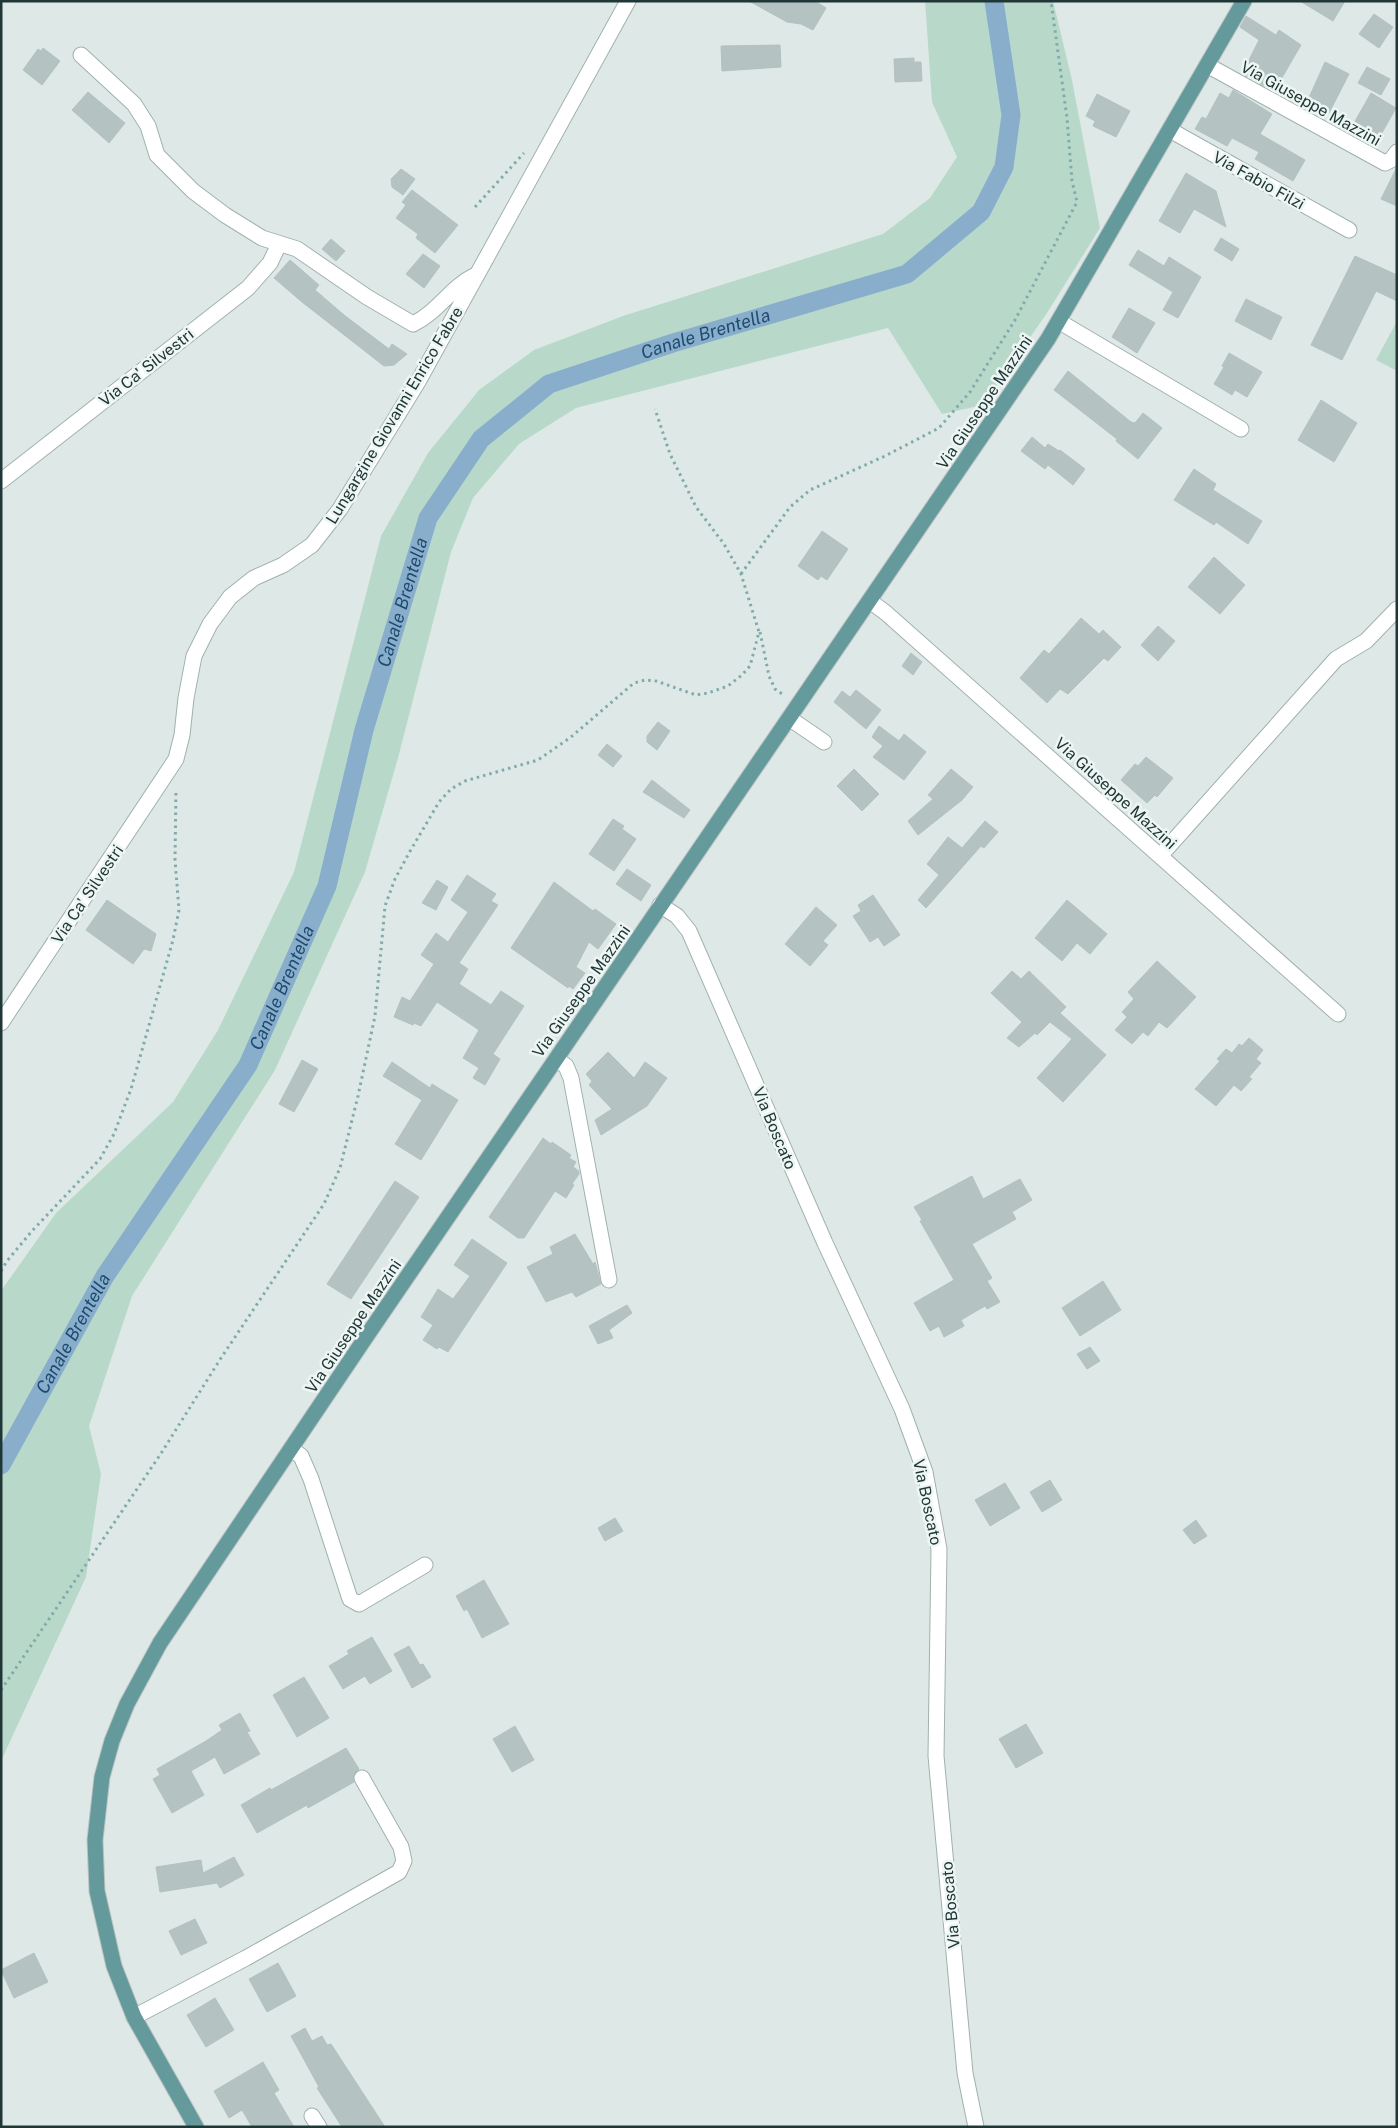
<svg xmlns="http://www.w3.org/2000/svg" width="1398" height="2128" viewBox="0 0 1398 2128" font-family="'Public Sans',sans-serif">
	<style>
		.green { fill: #b8d9ca }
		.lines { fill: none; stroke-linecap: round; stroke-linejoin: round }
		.canal { stroke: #88aecc; stroke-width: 19 }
		.building { fill: #b4c3c1; stroke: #b1c2c0 }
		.minor-casing { stroke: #a1b0af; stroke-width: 17 }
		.major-casing { stroke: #bcc3c3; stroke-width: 17 }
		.path { stroke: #80abaa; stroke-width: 3; stroke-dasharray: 2.5 4; stroke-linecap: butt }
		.minor { stroke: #fff; stroke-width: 15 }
		.major { stroke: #659a9c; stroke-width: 15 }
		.labels { text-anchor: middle; stroke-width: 5; stroke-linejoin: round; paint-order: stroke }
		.street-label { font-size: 16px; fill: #203737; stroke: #eef6f4 }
		.water-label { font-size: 18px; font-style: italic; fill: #1f4a6f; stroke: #eef6f4 }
	</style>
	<rect width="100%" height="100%" fill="#dee9e7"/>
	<!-- green -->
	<path class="green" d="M 925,1 L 1053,1 L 1072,80 L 1100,228 L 1047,313 L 983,405 L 942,414 L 888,328 L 576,408 L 519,444 L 473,498 L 451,552 L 398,758 L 365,872 L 275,1070 L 132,1296 L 89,1426 L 101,1474 L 86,1577 L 1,1761 L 1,1291 L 56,1213 L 173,1102 L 218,1030 L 294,872 L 381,536 L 428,453 L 479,390 L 534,350 L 623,316 L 883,234 L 930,198 L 957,157 L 932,102 Z
		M 1397,321 L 1397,371 L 1376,360 Z"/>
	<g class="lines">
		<!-- canal -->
		<path class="canal" id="s1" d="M 1,1465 L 105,1276 L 248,1065 L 327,886 L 364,730 L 428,518 L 481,439 L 549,384 L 673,343 L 907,274 L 981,212 L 1004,167 L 1011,115 L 994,1"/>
	</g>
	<!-- building -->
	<path class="building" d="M 749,1 L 815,1 L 826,8 L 813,30 L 801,24 L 787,22 Z
		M 1300,1 L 1345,1 L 1333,21 Z
		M 1374,14 L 1393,27 L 1379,48 L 1359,34 Z
		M 1246,16 L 1276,35 L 1279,30 L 1301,45 L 1280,81 L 1272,76 L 1266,87 L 1242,74 L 1259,40 L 1240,27 Z
		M 780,45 L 781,67 L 722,71 L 721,46 Z
		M 43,48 L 60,61 L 42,85 L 23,70 L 38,49 L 41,51 Z
		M 914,58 L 914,62 L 921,62 L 922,81 L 895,82 L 894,59 Z
		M 1325,62 L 1349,74 L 1329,113 L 1307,102 Z
		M 1367,67 L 1390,79 L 1381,95 L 1358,83 Z
		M 1233,90 L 1272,114 L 1260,134 L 1305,160 L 1293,181 L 1255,159 L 1259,152 L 1232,138 L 1227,146 L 1195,129 L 1202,117 L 1206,119 L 1220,93 L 1229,98 Z
		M 88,92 L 125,123 L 109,143 L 72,110 Z
		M 1371,93 L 1396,108 L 1379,138 L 1354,123 Z
		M 1097,94 L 1130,111 L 1116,137 L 1093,126 L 1095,121 L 1086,116 Z
		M 1397,167 L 1397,206 L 1381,199 Z
		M 401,169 L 415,179 L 403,195 L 392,187 L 391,179 Z
		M 1186,173 L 1216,191 L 1226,227 L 1194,209 L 1180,233 L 1159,221 Z
		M 412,190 L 458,225 L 435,253 L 416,238 L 418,234 L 396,218 L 406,205 L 402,202 Z
		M 1221,238 L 1239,249 L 1232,261 L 1214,250 Z
		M 331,239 L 345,251 L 336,261 L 322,249 Z
		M 1138,250 L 1164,266 L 1169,257 L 1201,277 L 1178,318 L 1163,310 L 1173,292 L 1129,265 Z
		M 423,254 L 440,266 L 424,288 L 406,274 Z
		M 1355,256 L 1397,275 L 1397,301 L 1376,291 L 1342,360 L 1311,345 Z
		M 290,260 L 319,285 L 315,290 L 344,315 L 389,349 L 392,344 L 407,354 L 394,365 L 384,366 L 302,302 L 274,278 Z
		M 1246,299 L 1282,317 L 1271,340 L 1235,321 Z
		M 1129,308 L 1155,323 L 1137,353 L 1112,337 Z
		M 1229,353 L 1262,372 L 1247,397 L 1235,390 L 1232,395 L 1214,384 L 1224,367 L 1222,366 Z
		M 1068,371 L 1131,422 L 1135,423 L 1143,413 L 1162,428 L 1138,459 L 1116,441 L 1117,439 L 1054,390 Z
		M 1321,400 L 1357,423 L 1334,462 L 1298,440 Z
		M 1032,437 L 1045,448 L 1048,444 L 1059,451 L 1060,450 L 1085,469 L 1073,485 L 1048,465 L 1045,469 L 1021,451 Z
		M 1194,469 L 1216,484 L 1213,490 L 1262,521 L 1248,544 L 1216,522 L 1214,525 L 1174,500 Z
		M 822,531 L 848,549 L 827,580 L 821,576 L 818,580 L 798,566 Z
		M 1214,557 L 1245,585 L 1220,614 L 1188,587 Z
		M 1081,618 L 1099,634 L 1103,630 L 1121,647 L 1108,661 L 1104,658 L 1068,694 L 1060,689 L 1047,703 L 1020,678 L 1044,650 L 1049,654 Z
		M 1158,626 L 1175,641 L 1158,661 L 1141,645 Z
		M 911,653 L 922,662 L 913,675 L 902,666 Z
		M 856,690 L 881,710 L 866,729 L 834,702 L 842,691 L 850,697 Z
		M 658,722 L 670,731 L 657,750 L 647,742 L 647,736 Z
		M 879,726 L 899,741 L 904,734 L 926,752 L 904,780 L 873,757 L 883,746 L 872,737 Z
		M 607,744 L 622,756 L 613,767 L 598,755 Z
		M 1146,757 L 1173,778 L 1157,797 L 1155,795 L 1147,803 L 1121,780 L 1135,764 L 1138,766 Z
		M 854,769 L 879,794 L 862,811 L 837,786 Z
		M 951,769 L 973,787 L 962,800 L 918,835 L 908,821 L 933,799 L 928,795 Z
		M 652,780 L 690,810 L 684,818 L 643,792 Z
		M 613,819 L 624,826 L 622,829 L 636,839 L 614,871 L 589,854 Z
		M 985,821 L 998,832 L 984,848 L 981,846 L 926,908 L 918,900 L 939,875 L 927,864 L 948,837 L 962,848 Z
		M 627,869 L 651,885 L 641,901 L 616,884 Z
		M 467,875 L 496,894 L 491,901 L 498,905 L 459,963 L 468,969 L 459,984 L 491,1005 L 501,991 L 524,1006 L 493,1054 L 500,1059 L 485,1085 L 473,1078 L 479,1068 L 463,1058 L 479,1030 L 437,1002 L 421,1026 L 414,1023 L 413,1025 L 394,1017 L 402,997 L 410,1001 L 434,964 L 421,955 L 436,933 L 448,942 L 468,912 L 451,900 Z
		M 437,880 L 448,887 L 436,910 L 422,903 Z
		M 554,882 L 593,911 L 595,909 L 616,924 L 598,949 L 589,942 L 576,967 L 585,973 L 573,989 L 569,986 L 568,988 L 511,948 Z
		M 873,895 L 900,935 L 884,946 L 878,937 L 870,942 L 853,916 L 861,911 L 858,905 Z
		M 107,900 L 156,934 L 151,951 L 144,949 L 133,964 L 86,930 Z
		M 1067,900 L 1107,934 L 1090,954 L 1077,943 L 1062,961 L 1035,938 Z
		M 816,907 L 837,925 L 823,941 L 828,945 L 810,966 L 785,944 Z
		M 1157,961 L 1196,997 L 1167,1028 L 1159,1022 L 1148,1036 L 1143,1032 L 1132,1044 L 1115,1030 L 1127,1017 L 1122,1012 L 1134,999 L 1128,992 Z
		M 1012,971 L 1021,979 L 1029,971 L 1066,1007 L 1060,1013 L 1106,1055 L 1063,1102 L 1037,1078 L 1072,1039 L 1050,1022 L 1037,1035 L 1035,1033 L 1019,1047 L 1007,1038 L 1022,1022 L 991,993 Z
		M 1249,1038 L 1263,1050 L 1256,1059 L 1261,1063 L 1249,1077 L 1252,1079 L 1241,1091 L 1234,1085 L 1216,1106 L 1195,1089 L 1220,1061 L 1217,1059 L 1226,1049 L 1232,1053 L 1239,1044 L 1242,1046 Z
		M 608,1052 L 634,1078 L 645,1062 L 667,1078 L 647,1106 L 601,1135 L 595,1120 L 612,1109 L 589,1085 L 592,1081 L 586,1074 Z
		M 302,1060 L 318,1069 L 294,1112 L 279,1104 Z
		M 392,1062 L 430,1088 L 432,1084 L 458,1100 L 421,1160 L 395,1144 L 422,1100 L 383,1076 Z
		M 543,1138 L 551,1144 L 552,1142 L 571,1155 L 569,1158 L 576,1162 L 573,1167 L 579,1171 L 579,1174 L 572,1184 L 574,1185 L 566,1198 L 555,1191 L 524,1238 L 518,1238 L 489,1217 Z
		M 972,1176 L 983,1199 L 1020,1179 L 1032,1200 L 1012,1212 L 1016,1219 L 972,1244 L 992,1278 L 987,1281 L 1000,1302 L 987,1309 L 985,1306 L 961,1320 L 964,1326 L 944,1337 L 939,1326 L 930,1331 L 914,1303 L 954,1280 L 920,1221 L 922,1220 L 914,1207 Z
		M 395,1181 L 419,1197 L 351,1299 L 327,1284 Z
		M 575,1234 L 593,1264 L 595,1262 L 601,1284 L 576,1297 L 572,1292 L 546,1302 L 527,1267 L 553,1254 L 550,1247 Z
		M 472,1239 L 507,1263 L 448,1352 L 439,1347 L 437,1349 L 423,1340 L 433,1325 L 421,1317 L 438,1289 L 453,1299 L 470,1276 L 454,1265 Z
		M 1103,1281 L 1121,1310 L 1080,1336 L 1062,1308 Z
		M 627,1305 L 632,1313 L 609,1330 L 613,1338 L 598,1344 L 589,1326 Z
		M 1090,1347 L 1100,1361 L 1087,1369 L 1077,1354 Z
		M 1050,1480 L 1062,1500 L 1042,1512 L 1030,1492 Z
		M 1005,1483 L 1020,1508 L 990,1526 L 975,1500 Z
		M 615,1518 L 623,1531 L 605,1541 L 598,1528 Z
		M 1196,1520 L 1207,1536 L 1194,1544 L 1183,1530 Z
		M 484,1580 L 509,1624 L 482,1638 L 467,1609 L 464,1611 L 456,1596 Z
		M 372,1637 L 392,1671 L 370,1684 L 365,1676 L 343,1689 L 329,1666 L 349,1654 L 347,1651 Z
		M 409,1646 L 420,1665 L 423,1664 L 431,1677 L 412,1688 L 394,1654 Z
		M 304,1677 L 329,1718 L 297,1737 L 273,1695 Z
		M 240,1713 L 250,1731 L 247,1732 L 260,1754 L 224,1774 L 215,1757 L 191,1771 L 204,1795 L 172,1813 L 153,1779 L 160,1775 L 157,1769 L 206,1741 L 222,1730 L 219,1725 Z
		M 1026,1724 L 1043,1753 L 1016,1768 L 999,1739 Z
		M 515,1726 L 534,1760 L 512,1772 L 493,1739 Z
		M 346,1748 L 359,1769 L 354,1774 L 354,1782 L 308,1808 L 307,1805 L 257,1833 L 241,1805 L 270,1788 L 271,1790 Z
		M 234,1857 L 244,1875 L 220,1888 L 217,1883 L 160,1892 L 156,1867 L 201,1860 L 203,1873 Z
		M 195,1919 L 207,1943 L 181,1955 L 169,1931 Z
		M 34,1953 L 48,1982 L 14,1998 L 1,1970 Z
		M 278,1963 L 296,1996 L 267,2012 L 249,1979 Z
		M 215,1998 L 234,2030 L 206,2047 L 187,2015 Z
		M 305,2028 L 312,2041 L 322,2036 L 327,2045 L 331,2044 L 385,2127 L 342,2127 L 317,2088 L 319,2087 L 291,2036 Z
		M 263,2062 L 279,2090 L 274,2093 L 294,2127 L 252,2127 L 242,2110 L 229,2118 L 214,2091 Z"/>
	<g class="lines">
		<defs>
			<path id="minor" d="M 81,55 L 134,104 L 148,126 L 157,155 L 193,191 L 225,215 L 262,238 L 297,249 L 367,297 L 413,324 C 438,312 451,287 474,276
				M 1207,65 L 1385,163 L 1391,160 L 1397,152
				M 1170,130 L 1349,230
				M 1060,322 L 1241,429
				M 1,481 L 248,288 L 270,263 L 279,244
				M 870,601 L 886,613 L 1338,1014
				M 789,718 L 824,742
				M 1160,856 L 1336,659 L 1366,641 L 1397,609
				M 660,905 L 677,916 L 689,931 L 825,1243 L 902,1409 L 925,1472 L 939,1549 L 936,1756 L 965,2073 L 976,2127
				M 1,1023 L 176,759 L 182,735 L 186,698 L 194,656 L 210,624 L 230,597 L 254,578 L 283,565 L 312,545 L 340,509 L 419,380 L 628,1
				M 556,1059 L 566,1066 L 571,1078 L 609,1280
				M 291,1449 L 301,1456 L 311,1479 L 350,1599 L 359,1604 L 425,1565
				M 134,2017 L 246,1958 L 399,1872 L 404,1861 L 401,1847 L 362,1778
				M 312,2116 L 319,2127"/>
			<path id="major" d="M 196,2127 L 134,2017 L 114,1966 L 97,1891 L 95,1840 L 102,1777 L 112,1741 L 127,1704 L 160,1643 L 368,1334 L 1048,339 L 1244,1"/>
		</defs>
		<!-- minor casing -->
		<use href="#minor" class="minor-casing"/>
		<!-- major casing -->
		<use href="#major" class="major-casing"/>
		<!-- path -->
		<path class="path" d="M 475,207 L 524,153
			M 741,574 L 790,507 L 810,490 L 885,456 L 939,428 L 970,392 L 1015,320 L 1077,202 L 1072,181 L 1067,118 L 1051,1
			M 760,632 L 769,676 L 775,689 L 785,696
			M 1,1271 L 7,1261 L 32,1231 L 100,1159 L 114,1134 L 131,1089 L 173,940 L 179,910 L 175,860 L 176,789
			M 1,1690 L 160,1455 L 221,1358 L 324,1204 L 340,1168 L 358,1096 L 375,1016 L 385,906 L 395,879 L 409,853 L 439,802 L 451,789 L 465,781 L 538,760 L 571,737 L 634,683 L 645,680 L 656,681 L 696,695 L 708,693 L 728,686 L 742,675 L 750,666 L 759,632 L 741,574 L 724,544 L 696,507 L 670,454 L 655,409"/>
		<!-- minor -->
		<use href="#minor" class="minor"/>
		<!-- major -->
		<use href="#major" class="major"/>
	</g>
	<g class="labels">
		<!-- street labels -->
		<g class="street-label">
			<text transform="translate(1311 103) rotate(29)" y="6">Via Giuseppe Mazzini</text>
			<text transform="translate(1259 180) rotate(29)" y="6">Via Fabio Filzi</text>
			<text transform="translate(146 367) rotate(-38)" y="6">Via Ca' Silvestri</text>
			<text transform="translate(984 402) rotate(-56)" y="6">Via Giuseppe Mazzini</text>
			<text transform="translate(394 415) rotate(-59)" y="6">Lungargine Giovanni Enrico Fabre</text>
			<text transform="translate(1116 793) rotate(42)" y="6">Via Giuseppe Mazzini</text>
			<text transform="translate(87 894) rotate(-56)" y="6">Via Ca' Silvestri</text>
			<text transform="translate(581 991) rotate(-55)" y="6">Via Giuseppe Mazzini</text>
			<text transform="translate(775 1128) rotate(67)" y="6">Via Boscato</text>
			<text transform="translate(353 1326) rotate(-56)" y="6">Via Giuseppe Mazzini</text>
			<text transform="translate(928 1502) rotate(78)" y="6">Via Boscato</text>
			<text transform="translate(950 1905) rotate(-95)" y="6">Via Boscato</text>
		</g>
		<!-- water labels -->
		<g class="water-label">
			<text dy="6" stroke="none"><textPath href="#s1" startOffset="1395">Canale Brentella</textPath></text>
			<text dy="6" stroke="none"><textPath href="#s1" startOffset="960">Canale Brentella</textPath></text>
			<text dy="6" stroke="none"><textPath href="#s1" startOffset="555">Canale Brentella</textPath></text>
			<text dy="6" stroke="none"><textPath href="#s1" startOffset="150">Canale Brentella</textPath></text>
		</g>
	</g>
	<!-- border -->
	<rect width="1398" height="2128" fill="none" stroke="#203737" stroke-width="5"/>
</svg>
